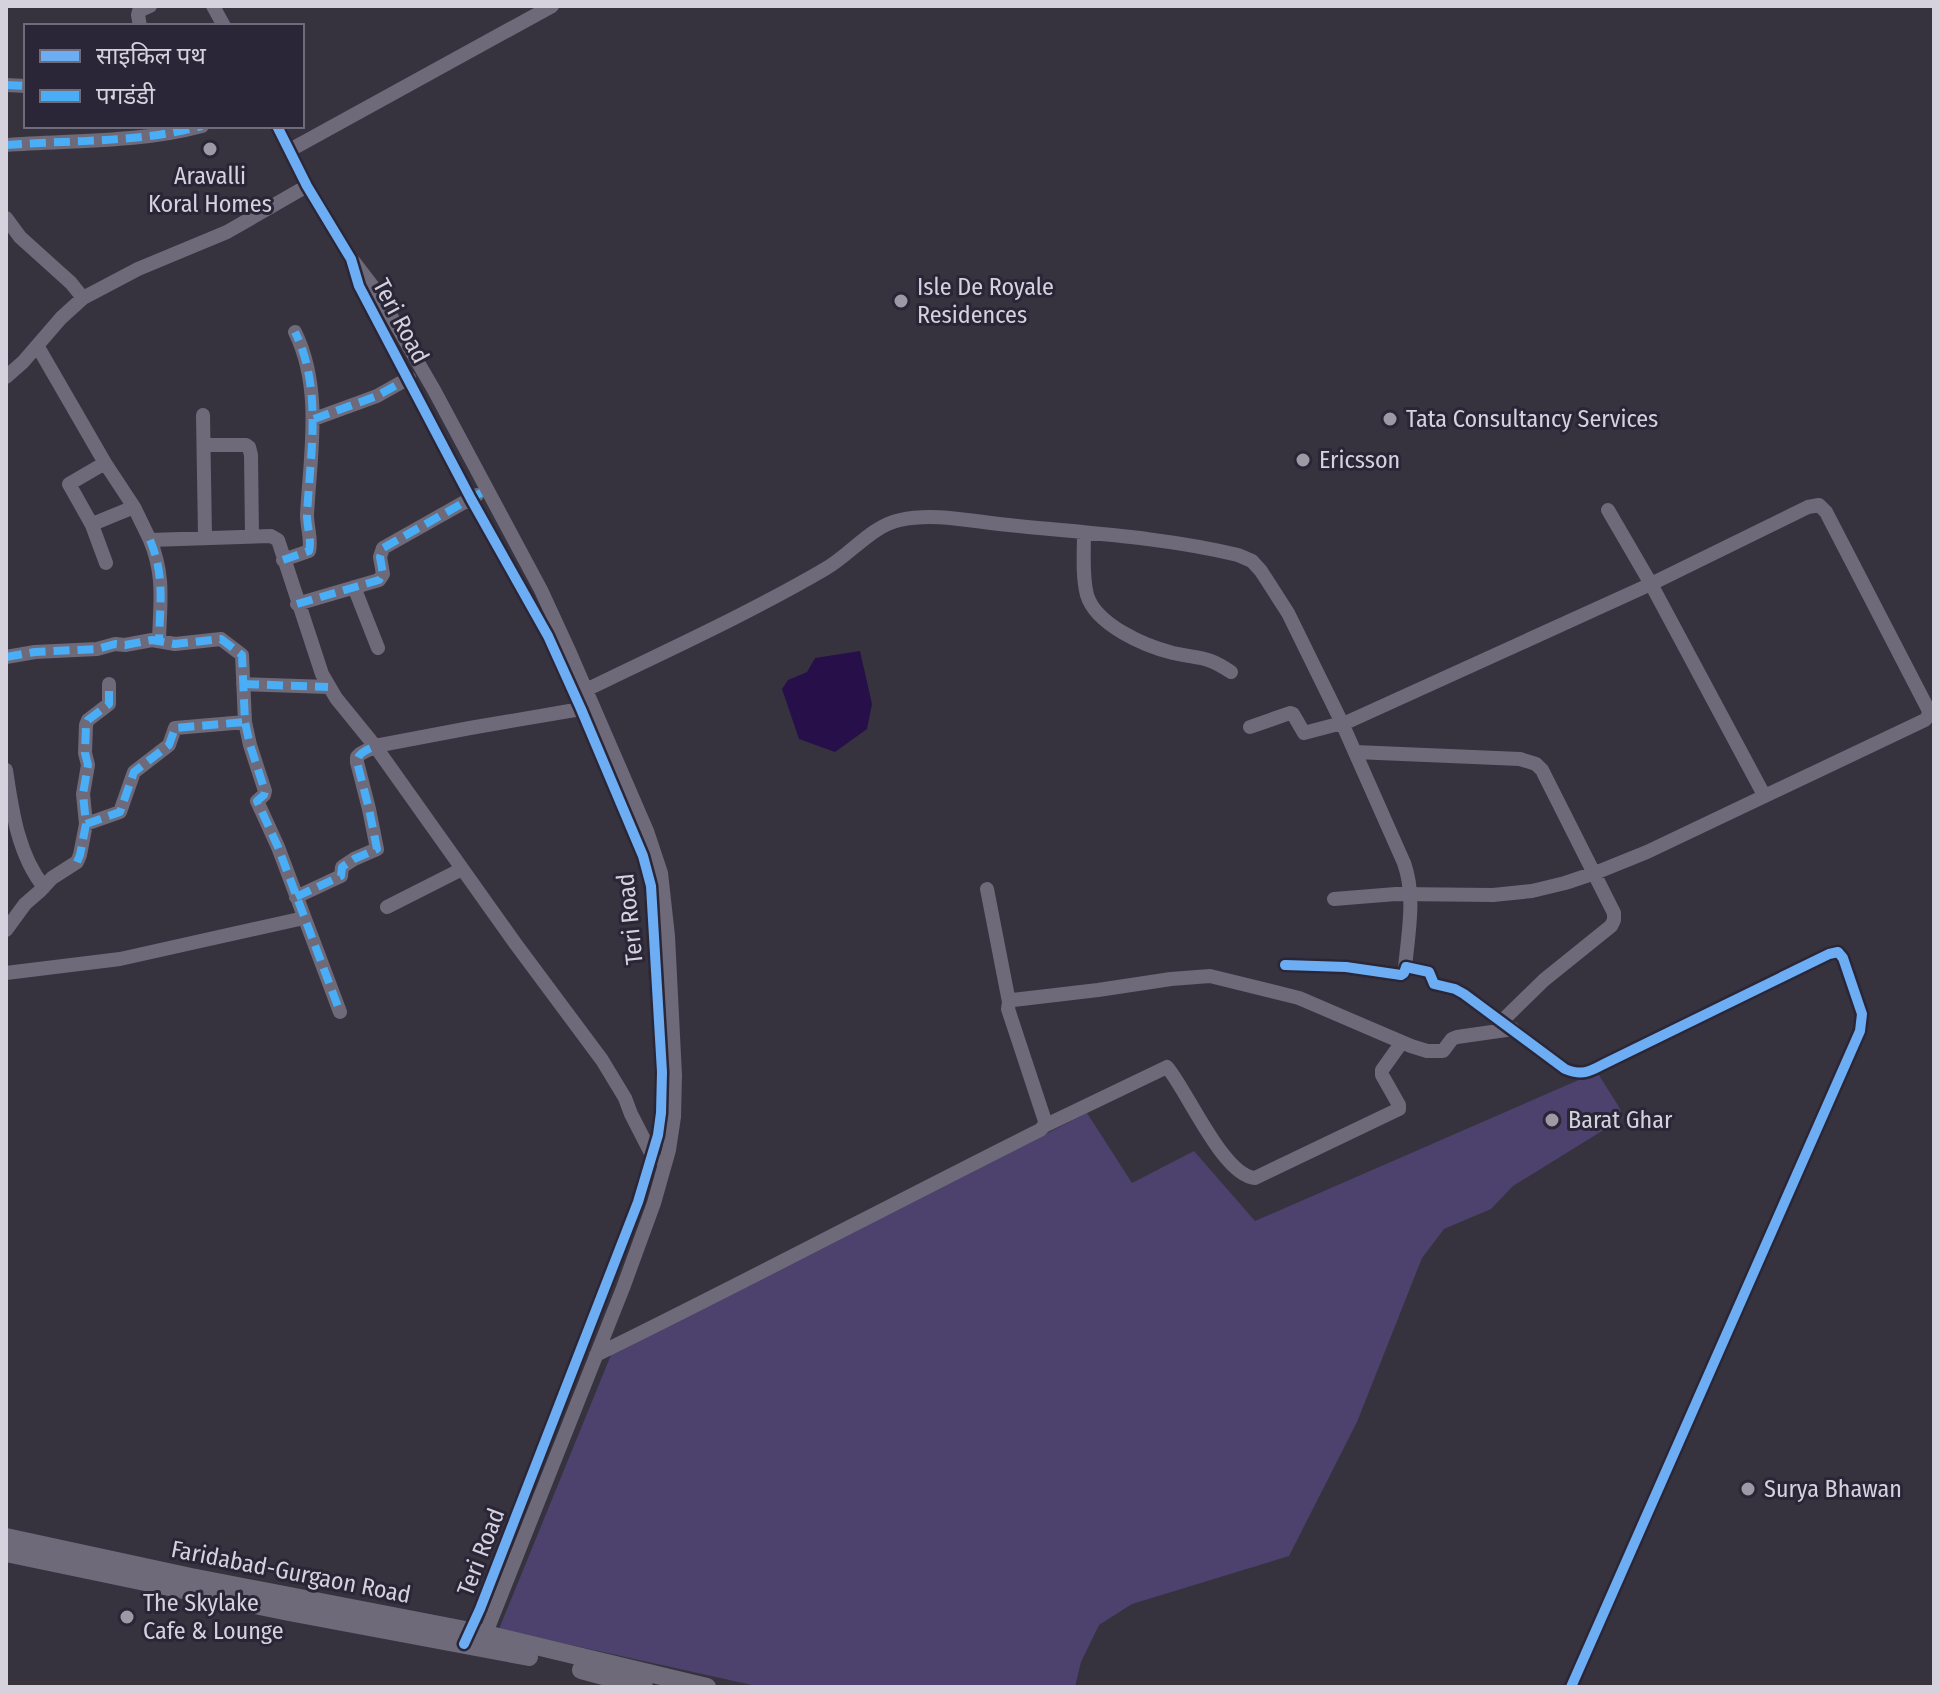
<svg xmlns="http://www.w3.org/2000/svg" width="1940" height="1693" viewBox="0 0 1940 1693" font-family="'Fira Sans Condensed','Noto Sans Devanagari',sans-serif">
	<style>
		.green { fill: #4d416d }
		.water { fill: #27104a }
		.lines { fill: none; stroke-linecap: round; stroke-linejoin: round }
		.minor { stroke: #6e6a7a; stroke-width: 14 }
		.major { stroke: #6e6a7a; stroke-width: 18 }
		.quiet { stroke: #49aef6; stroke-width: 8; stroke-dasharray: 16 8; stroke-linecap: butt }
		.cycleway-casing { stroke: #2a2637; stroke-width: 15 }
		.cycleway { stroke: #6dadf4; stroke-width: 10 }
		.poi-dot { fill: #9d9aa6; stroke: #2a2637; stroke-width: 3 }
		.labels { text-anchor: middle; stroke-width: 6; stroke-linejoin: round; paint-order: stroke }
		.poi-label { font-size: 24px; fill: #d5d2de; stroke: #2a2637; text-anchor: start }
		.street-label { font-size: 24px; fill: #d5d2de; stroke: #2a2637 }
	</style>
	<rect width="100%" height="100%" fill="#36333e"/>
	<!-- green -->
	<path class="green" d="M 1597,1072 L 1619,1107 L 1623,1118 L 1513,1186 L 1491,1209 L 1444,1229 L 1422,1258 L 1357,1422 L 1289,1556 L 1132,1604 L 1099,1625 L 1081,1662 L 1075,1687 L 761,1687 L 499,1629 L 611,1355 L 1087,1113 L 1132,1183 L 1194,1151 L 1255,1221 Z"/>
	<!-- water -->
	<path class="water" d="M 860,651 L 872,704 L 867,729 L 835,752 L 799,739 L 782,689 L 788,680 L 807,672 L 815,658 Z"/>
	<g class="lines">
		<!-- minor -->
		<path class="minor" d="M 213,6 L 224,26
			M 140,26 L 138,15 L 139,11 L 150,6
			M 6,85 L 26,86
			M 277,126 L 307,186 L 351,259 L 359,286 L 471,499 L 548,636 L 581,709 L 643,856 L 651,886 L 662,1072 L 661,1113 L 658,1135 L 638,1202 L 480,1609 L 466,1640
			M 6,145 C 71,140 139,143 202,126
			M 290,150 L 552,6
			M 6,218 L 20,237 L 71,283 L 83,298
			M 354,262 L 377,292 L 434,390 L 541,590 L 570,653 L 647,831 L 661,873 L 668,936 L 675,1075 L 674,1117 L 669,1150 L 654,1203 L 623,1288 L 482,1643
			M 38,347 L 105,463 L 134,507 L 150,540 L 271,536 L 278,540 L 322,674 L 336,698 L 375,746 L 515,943 L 602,1060 L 625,1098 L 631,1114 L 654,1159
			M 6,377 L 23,362 L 61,318 L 83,298 L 138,269 L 227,232 L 307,186
			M 203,415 L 205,536
			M 314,419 L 377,396 L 409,378
			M 204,445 L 246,445 L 249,447 L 251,455 L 252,536
			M 105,463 L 69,484 L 92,525 L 106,563
			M 1608,510 L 1651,584 L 1764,795
			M 95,523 L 134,507
			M 1084,533 C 1084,552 1082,576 1087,595 C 1096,625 1145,646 1173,653 C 1200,659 1206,655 1231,672
			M 150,540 C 165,576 160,603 159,641
			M 283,560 L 309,551 C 312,541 307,527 307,515 C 310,455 323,389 295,332
			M 354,587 L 378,648
			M 297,604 L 379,580 L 383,574 L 380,557 L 383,548 L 477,495
			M 6,657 L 35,652 L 97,649 L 115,644 L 125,645 L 152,640 L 175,644 L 221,639 L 242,655 L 245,722 L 250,745 L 265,791 L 264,795 L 257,801 L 278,847 L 340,1012
			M 243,684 L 328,687
			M 586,690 C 666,651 748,614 825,569 C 850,555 871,526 900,520 C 935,512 974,522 1009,525 C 1085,533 1163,537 1238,555 L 1252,561 L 1261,571 L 1288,613 L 1342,723 L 1404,863 C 1416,896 1408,934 1405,968
			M 1250,727 L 1290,713 L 1293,714 L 1304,733 L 1342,723
			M 1355,752 L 1520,759 L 1536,764 L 1542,770 L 1614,913 L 1614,920 L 1611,926 L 1544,980 L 1502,1021
			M 6,770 C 12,810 18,855 44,887
			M 86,824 L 120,812 L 134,772 L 169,745 L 175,728 L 245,722
			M 987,889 L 1009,1002
			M 296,897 L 341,876 L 342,867 L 354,859 L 377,849 L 369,809 L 357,762 L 357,757 L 360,754 L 375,746 L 470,728 L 581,709
			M 1334,899 L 1396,894 L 1493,895 L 1532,891 L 1565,883 L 1595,873 L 1647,852 L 1925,720 L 1929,715 L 1928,709 L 1826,512 L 1819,505 L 1808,507 L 1651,584 L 1343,724
			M 387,907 L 462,869
			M 6,930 L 25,904 L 40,891 L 52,878 L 77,862 L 80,855 L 86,824 L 83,794 L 88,765 L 85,753 L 86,725 L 88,720 L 109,704 L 109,684
			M 1285,965 L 1346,967 L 1401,975 L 1404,973 L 1406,967 L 1429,972 L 1434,984 L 1455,989 L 1464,994 L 1565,1069 C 1582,1076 1589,1072 1604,1064 L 1829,954 L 1838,952 L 1843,958 L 1862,1014 L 1860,1031 L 1571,1687
			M 6,973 L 120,959 L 304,918
			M 1044,1126 L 1167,1067 C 1187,1090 1223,1176 1255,1178 L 1399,1109 L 1399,1105 L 1382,1075 L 1382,1070 L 1402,1042
			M 596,1355 C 745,1282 892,1204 1040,1130 L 1044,1126 L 1045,1121 L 1008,1009 L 1009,1002 L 1013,1000 L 1098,990 L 1171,979 L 1210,976 L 1299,998 L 1411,1046 L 1427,1051 L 1443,1051 L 1452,1039 L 1457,1037 L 1513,1029"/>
		<!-- major -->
		<path class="major" d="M 6,1537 L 191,1577 L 486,1634 L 707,1687
			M 6,1553 L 289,1612 L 529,1657
			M 581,1670 L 644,1687"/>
		<!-- quiet -->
		<path class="quiet" d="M 6,85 L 26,86
			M 6,145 C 71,140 139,143 202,126
			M 314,419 L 377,396 L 409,378
			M 150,540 C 165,576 160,603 159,641
			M 283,560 L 309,551 C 312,541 307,527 307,515 C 310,455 323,389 295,332
			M 297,604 L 379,580 L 383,574 L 380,557 L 383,548 L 488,489
			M 6,657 L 35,652 L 97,649 L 115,644 L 125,645 L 152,640 L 175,644 L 221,639 L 242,655 L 245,722 L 250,745 L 265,791 L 264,795 L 257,801 L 278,847 L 340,1012
			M 243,684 L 328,687
			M 86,824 L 120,812 L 134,772 L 169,745 L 175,728 L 245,722
			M 77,862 L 80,855 L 86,824 L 83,794 L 88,765 L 85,753 L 86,725 L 88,720 L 109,704 L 109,684
			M 296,897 L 341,876 L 342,867 L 354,859 L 377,849 L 369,809 L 357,762 C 358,752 367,750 375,746"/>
		<defs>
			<path id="cycleway" d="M 277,126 L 307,186 L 351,259 L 359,286 L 471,499 L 548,636 L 581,709 L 643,856 L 651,886 L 662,1072 L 661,1113 L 658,1135 L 638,1202 L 480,1609 L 464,1644
				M 1285,965 L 1346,967 L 1401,975 L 1404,973 L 1406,967 L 1429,972 L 1434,984 L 1455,989 L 1464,994 L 1565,1069 C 1582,1076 1589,1072 1604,1064 L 1829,954 L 1838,952 L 1843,958 L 1862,1014 L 1860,1031 L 1571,1687"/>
		</defs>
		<!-- cycleway casing -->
		<use href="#cycleway" class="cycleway-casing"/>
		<!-- cycleway -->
		<use href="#cycleway" class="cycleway"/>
	</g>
	<!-- markers -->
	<g class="poi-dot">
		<circle cx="210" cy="149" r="8"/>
		<circle cx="901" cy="301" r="8"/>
		<circle cx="1390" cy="419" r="8"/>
		<circle cx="1303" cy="460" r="8"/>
		<circle cx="1552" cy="1120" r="8"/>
		<circle cx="1748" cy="1489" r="8"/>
		<circle cx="127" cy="1617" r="8"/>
	</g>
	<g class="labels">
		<!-- poi labels -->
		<g class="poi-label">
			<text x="210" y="184" text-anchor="middle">Aravalli<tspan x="210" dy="28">Koral Homes</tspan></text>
			<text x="917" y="295">Isle De Royale<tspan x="917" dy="28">Residences</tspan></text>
			<text x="1406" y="427">Tata Consultancy Services</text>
			<text x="1319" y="468">Ericsson</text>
			<text x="1568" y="1128">Barat Ghar</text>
			<text x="1764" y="1497">Surya Bhawan</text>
			<text x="143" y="1611">The Skylake<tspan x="143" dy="28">Cafe &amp; Lounge</tspan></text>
		</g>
		<!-- street labels -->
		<g class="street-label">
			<text transform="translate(401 321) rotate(62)" y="8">Teri Road</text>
			<text transform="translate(630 919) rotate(-96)" y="8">Teri Road</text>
			<text transform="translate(481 1552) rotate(-69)" y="8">Teri Road</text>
			<text transform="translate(291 1572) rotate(11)" y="8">Faridabad-Gurgaon Road</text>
		</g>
	</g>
	<!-- border -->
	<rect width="1940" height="1693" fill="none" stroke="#d5d2de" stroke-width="16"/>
	<!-- legend -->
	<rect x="24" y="24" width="280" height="104" fill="#2a2637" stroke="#6e6b7a" stroke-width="2"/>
	<rect x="40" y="50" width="40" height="12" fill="#6dadf4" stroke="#6e6b7a" stroke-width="2"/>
	<text x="96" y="64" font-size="24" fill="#d5d2de">साइकिल पथ</text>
	<rect x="40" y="90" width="40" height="12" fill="#49aef6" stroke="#6e6b7a" stroke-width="2"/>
	<text x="96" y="104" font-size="24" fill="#d5d2de">पगडंडी</text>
</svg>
